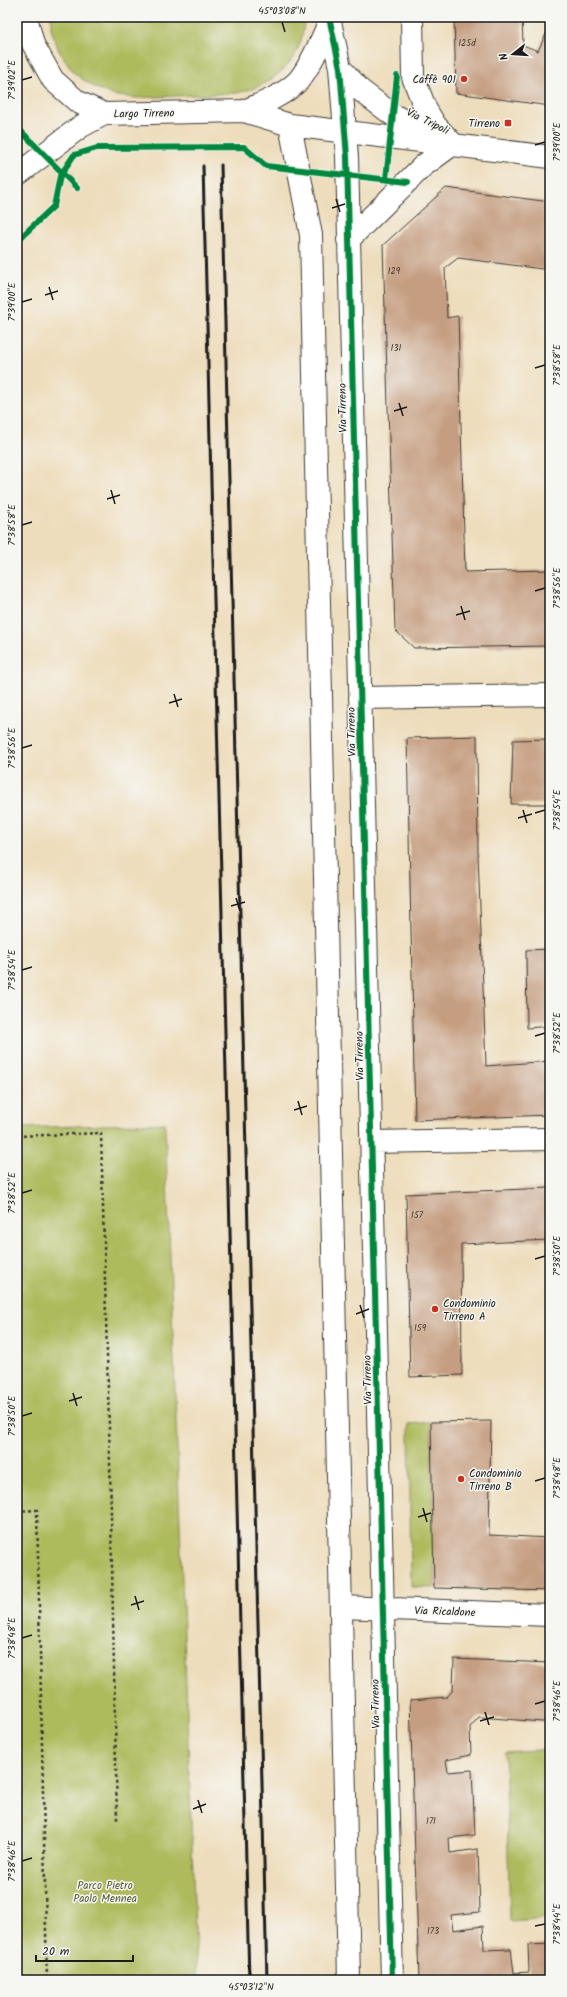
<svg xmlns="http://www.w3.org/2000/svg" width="567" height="1997" viewBox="0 0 567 1997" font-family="Kalam,sans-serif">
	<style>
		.green { fill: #aebb5d; stroke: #656c3c }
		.building { fill: #c59d80 }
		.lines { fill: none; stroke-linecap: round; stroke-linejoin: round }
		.minor-casing { stroke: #3c3934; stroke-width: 24 }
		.path { stroke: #3c3934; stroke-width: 2.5; stroke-dasharray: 3 3; stroke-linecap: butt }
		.minor { stroke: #fff; stroke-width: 22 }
		.rail { stroke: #1c1c1c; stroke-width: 3 }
		.cycleway-casing { stroke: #f6f6f2; stroke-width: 8 }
		.cycleway { stroke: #00873e; stroke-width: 6 }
		.ticks { fill: none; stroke: #1c1c1c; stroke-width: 1.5 }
		.poi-dot { fill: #c8321e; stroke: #f6f6f2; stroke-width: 1.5 }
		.labels { text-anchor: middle; stroke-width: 3; stroke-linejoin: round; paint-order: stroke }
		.number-label { font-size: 9px; fill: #463c35 }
		.poi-label { font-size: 11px; fill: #1c1c1c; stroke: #f6f6f2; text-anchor: end }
		.street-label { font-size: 11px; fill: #1c1c1c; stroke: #f6f6f2 }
		.park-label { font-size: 11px; fill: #565c36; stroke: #f6f6f2 }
		.neatline { fill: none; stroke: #1c1c1c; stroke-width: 1.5 }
		.ticks-label { font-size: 10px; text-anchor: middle; fill: #1c1c1c }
	</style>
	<rect width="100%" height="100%" fill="#f6f6f2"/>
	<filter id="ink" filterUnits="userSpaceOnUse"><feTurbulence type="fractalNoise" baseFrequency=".025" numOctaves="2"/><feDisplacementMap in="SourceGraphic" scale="8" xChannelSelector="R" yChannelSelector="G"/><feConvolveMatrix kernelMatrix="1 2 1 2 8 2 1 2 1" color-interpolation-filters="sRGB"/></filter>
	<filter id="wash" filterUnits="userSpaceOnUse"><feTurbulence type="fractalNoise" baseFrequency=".012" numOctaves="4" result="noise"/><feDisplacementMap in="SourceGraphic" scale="16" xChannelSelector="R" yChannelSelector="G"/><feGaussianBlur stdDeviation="0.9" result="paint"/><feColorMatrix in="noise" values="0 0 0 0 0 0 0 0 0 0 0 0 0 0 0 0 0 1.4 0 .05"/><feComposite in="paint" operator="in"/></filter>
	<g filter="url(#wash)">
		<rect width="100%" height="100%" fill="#eeddbc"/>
		<!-- green -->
		<path class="green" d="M 51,17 L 304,17 C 305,58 275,86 236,93 L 136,98 L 112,95 L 94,87 L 75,74 L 59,51 L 51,29 Z
			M 165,1123 L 197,1980 L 17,1980 L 17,1128 Z
			M 431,1422 L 434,1588 L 411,1587 L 409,1424 Z
			M 550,1749 L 550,1918 L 510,1921 L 505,1752 Z"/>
		<g id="blocks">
			<!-- building -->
			<path class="building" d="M 454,17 L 522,17 L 523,45 L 538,51 L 550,25 L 550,106 L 456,93 Z
				M 446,188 L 550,202 L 550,270 L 458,258 L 445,268 L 447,318 L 458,316 L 465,572 L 550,570 L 550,646 L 414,648 L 395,630 L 383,245 Z
				M 477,736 L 478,855 L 486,1066 L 550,1061 L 550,1115 L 415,1120 L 407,738 Z
				M 550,739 L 550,804 L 511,804 L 513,740 Z
				M 550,949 L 550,1026 L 527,1028 L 526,950 Z
				M 550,1188 L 550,1240 L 461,1244 L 462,1375 L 410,1377 L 406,1194 Z
				M 491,1421 L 489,1535 L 550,1538 L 550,1591 L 434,1588 L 431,1422 Z
				M 454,1659 L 550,1663 L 550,1718 L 543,1722 L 479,1717 L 470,1727 L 471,1755 L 446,1760 L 448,1772 L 472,1770 L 475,1835 L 449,1838 L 450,1853 L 478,1849 L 480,1912 L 451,1915 L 453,1930 L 483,1926 L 484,1950 L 511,1949 L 514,1973 L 529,1972 L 528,1945 L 550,1944 L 550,1980 L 419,1980 L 410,1700 L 447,1697 L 453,1690 Z"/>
		</g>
	</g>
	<g filter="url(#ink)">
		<use href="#blocks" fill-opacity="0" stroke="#3c3934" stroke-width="1"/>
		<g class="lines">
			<defs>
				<path id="minor" d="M 26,17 L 33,44 L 53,80 L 78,102 L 104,114 L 244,111 L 290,125 L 550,157
					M 329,17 L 340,68 L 347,157 L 392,1980
					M 412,17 L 413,77 L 426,110 L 435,125 L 453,144
					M 340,68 L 360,90 L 393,115 L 439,138
					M 244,111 C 262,104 284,95 298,81 C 311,66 321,41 329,23
					M 290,125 L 311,235 L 349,1980
					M 17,175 L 80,127 L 104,114
					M 348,240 L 423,166 L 453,144
					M 360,698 L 550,695
					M 371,1142 L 550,1139
					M 341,1607 L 550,1615"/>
			</defs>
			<!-- minor casing -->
			<use href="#minor" class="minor-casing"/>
			<!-- path -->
			<path class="path" d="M 17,1136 L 101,1133 L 110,1464 L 117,1821
				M 17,1511 L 37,1510 L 47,1980"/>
			<!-- minor -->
			<use href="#minor" class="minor"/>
			<!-- rail -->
			<path class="rail" d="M 221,165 L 267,1980
				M 203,166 L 249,1980"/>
			<defs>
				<path id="cycleway" d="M 329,17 L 340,68 L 347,157 L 392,1980
					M 17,127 L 77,188
					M 386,179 L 397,76
					M 17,241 L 54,206 L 60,176 L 74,155 L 97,148 L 244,147 L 266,166 L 408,182"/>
			</defs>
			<!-- cycleway casing -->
			<use href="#cycleway" class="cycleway-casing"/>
			<!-- cycleway -->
			<use href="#cycleway" class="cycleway"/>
		</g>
	</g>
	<!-- ticks -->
	<path class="ticks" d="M 282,22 L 285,32M 22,80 L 32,77M 535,145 L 545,142M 336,199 L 340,212M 332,208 L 345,204M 49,287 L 53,300M 45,295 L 58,291M 22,302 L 32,299M 535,368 L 545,365M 399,403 L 403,416M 394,411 L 407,407M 111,490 L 115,504M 107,499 L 120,495M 22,525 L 32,522M 535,591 L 545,588M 461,606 L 465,620M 456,615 L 470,611M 174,694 L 178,707M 169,703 L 182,699M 22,748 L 32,745M 523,810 L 527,823M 535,813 L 545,810M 518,818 L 532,814M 236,898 L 240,911M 231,906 L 245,902M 22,970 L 32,967M 535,1036 L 545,1033M 298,1101 L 302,1115M 294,1110 L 307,1106M 22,1193 L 32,1190M 535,1259 L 545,1256M 360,1305 L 364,1318M 356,1314 L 369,1309M 73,1393 L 77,1406M 69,1401 L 82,1397M 22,1416 L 32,1413M 535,1481 L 545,1478M 423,1508 L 427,1522M 418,1517 L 431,1513M 135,1596 L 139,1610M 131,1605 L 144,1601M 22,1638 L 32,1635M 535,1704 L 545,1701M 485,1712 L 489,1725M 480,1721 L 494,1717M 198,1800 L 202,1813M 193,1809 L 206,1804M 22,1861 L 32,1858M 535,1926 L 545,1924M 248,1965 L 251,1975"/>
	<!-- markers -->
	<g class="poi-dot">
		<circle cx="464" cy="79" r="4"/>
		<rect x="504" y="119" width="8" height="8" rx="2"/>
		<circle cx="435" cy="1309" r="4"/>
		<circle cx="461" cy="1479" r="4"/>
	</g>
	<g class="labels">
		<!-- number labels -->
		<g class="number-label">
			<text x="467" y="46">125d</text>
			<text x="394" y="274">129</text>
			<text x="396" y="351">131</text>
			<text x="417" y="1218">157</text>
			<text x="420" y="1331">159</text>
			<text x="431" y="1824">171</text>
			<text x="433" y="1934">173</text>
		</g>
		<!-- poi labels -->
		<g class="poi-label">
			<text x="456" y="83">Caffè 901</text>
			<text x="500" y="127">Tirreno</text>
			<text x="443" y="1307" text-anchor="start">Condominio<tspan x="443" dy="13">Tirreno A</tspan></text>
			<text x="469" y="1477" text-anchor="start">Condominio<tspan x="469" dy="13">Tirreno B</tspan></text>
		</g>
		<!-- street labels -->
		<g class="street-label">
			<text transform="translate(144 113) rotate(-1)" y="4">Largo Tirreno</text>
			<text transform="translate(428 121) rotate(26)" y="4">Via Tripoli</text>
			<text transform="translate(342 408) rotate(-91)" y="4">Via Tirreno</text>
			<text transform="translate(351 732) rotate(-91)" y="4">Via Tirreno</text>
			<text transform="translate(359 1056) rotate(-91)" y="4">Via Tirreno</text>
			<text transform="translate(367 1380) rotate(-91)" y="4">Via Tirreno</text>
			<text transform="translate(445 1611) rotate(2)" y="4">Via Ricaldone</text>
			<text transform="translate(375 1704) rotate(-91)" y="4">Via Tirreno</text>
		</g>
		<!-- park labels -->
		<g class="park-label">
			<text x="105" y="1889">Parco Pietro<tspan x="105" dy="13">Paolo Mennea</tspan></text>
		</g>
	</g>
	<!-- margin -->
	<rect width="567" height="1997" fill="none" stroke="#f6f6f2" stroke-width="44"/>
	<!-- north arrow -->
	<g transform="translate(513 54) rotate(253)" stroke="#f6f6f2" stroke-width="3" paint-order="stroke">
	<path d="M0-3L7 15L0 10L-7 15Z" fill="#1c1c1c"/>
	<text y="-6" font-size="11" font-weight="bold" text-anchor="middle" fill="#1c1c1c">N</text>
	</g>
	<!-- scale -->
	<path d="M36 1955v6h97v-6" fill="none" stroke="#1c1c1c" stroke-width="2"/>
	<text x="42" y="1955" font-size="12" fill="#1c1c1c" stroke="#f6f6f2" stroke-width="3" paint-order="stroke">20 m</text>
	<rect x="22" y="22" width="523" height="1953" class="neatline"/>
	<g class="ticks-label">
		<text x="282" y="14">45°03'08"N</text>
		<text transform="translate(11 80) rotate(-90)" y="4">7°39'02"E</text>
		<text transform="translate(556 142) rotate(-90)" y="4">7°39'00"E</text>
		<text transform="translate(11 302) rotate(-90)" y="4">7°39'00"E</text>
		<text transform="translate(556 365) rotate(-90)" y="4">7°38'58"E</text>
		<text transform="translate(11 525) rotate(-90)" y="4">7°38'58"E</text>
		<text transform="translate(556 588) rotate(-90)" y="4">7°38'56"E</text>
		<text transform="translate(11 748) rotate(-90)" y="4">7°38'56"E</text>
		<text transform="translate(556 810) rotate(-90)" y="4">7°38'54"E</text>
		<text transform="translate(11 970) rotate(-90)" y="4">7°38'54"E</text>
		<text transform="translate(556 1033) rotate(-90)" y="4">7°38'52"E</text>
		<text transform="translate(11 1193) rotate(-90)" y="4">7°38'52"E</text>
		<text transform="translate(556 1256) rotate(-90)" y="4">7°38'50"E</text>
		<text transform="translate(11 1416) rotate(-90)" y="4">7°38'50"E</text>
		<text transform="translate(556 1478) rotate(-90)" y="4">7°38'48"E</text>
		<text transform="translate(11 1638) rotate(-90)" y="4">7°38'48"E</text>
		<text transform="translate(556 1701) rotate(-90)" y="4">7°38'46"E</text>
		<text transform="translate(11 1861) rotate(-90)" y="4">7°38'46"E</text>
		<text transform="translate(556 1924) rotate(-90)" y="4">7°38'44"E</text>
		<text x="251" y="1990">45°03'12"N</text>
	</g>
</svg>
